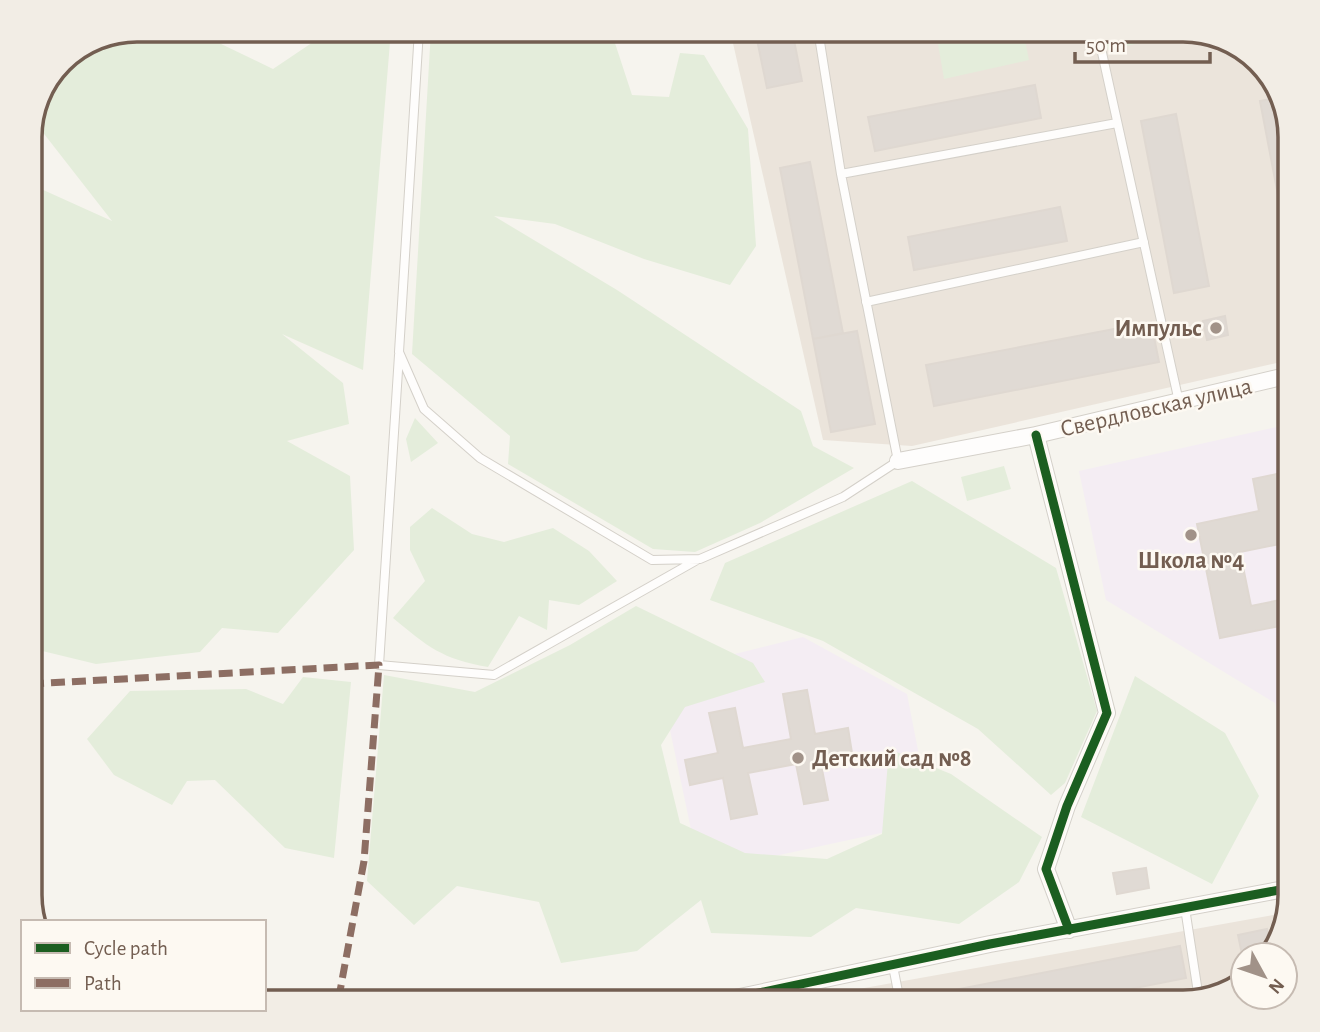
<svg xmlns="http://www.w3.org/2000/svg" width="1320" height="1032" viewBox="0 0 1320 1032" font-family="'Alegreya Sans',sans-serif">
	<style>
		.residential { fill: #ebe4db }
		.education { fill: #f4edf3 }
		.green { fill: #e4eddb }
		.building { fill: #e0dad4; stroke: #dfd8d1; stroke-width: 2 }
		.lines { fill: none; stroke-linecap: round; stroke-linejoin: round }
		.service-casing { stroke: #d4d0c9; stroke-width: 10 }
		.minor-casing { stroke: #d4d0c9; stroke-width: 18 }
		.service { stroke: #fefdfc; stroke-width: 8 }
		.minor { stroke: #fefdfc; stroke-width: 16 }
		.quiet { stroke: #8d6e63; stroke-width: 7; stroke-dasharray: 14 7; stroke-linecap: butt }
		.cycleway-casing { stroke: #fdf9f2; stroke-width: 13 }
		.cycleway { stroke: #1b5e20; stroke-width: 9 }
		.poi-dot { fill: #a19288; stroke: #fdf9f2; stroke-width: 2.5 }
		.labels { text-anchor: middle; stroke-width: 5; stroke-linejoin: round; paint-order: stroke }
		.poi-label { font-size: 24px; font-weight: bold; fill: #735e51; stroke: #fdf9f2; text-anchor: end }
		.street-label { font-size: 24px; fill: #735e51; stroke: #fdf9f2 }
		.rim { fill: none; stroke: #735e51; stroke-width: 3.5 }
	</style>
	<rect width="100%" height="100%" fill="#f6f4ee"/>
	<!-- residential -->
	<path class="residential" d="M 730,30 L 1184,30 L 1253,56 L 1279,90 L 1290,137 L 1290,360 L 912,446 L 823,440 Z
		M 1284,913 L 1268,955 L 1243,955 L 1243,982 L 1230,991 L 1183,1002 L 786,1002 Z"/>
	<!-- education -->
	<path class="education" d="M 1290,424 L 1290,773 L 1275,703 L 1106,600 L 1079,471 Z
		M 803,637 L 907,694 L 932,822 L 700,872 L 658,673 Z"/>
	<!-- green -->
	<path class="green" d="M 144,30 L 192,30 L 273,69 L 331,30 L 391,30 L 363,370 L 282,334 L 343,383 L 349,424 L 287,441 L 350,476 L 354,550 L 278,633 L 222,628 L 200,652 L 96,664 L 30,648 L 30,184 L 112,221 L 34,121 L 66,57 L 118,37 Z
		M 431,30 L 603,30 L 613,37 L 632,95 L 669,97 L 680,53 L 704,55 L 748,129 L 756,246 L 730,285 L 644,259 L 555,224 L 494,216 L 617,290 L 801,411 L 813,446 L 854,468 L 760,523 L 695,552 L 653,549 L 508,464 L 510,436 L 412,354 Z
		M 1002,30 L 1023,30 L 1029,60 L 944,79 L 938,44 Z
		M 1104,30 L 1184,30 L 1189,32 L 1108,50 Z
		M 415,418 L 438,443 L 411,462 L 406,439 Z
		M 1004,466 L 1011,489 L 967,501 L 961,477 Z
		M 912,481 L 1056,568 L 1097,711 L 1065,783 L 1051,795 L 978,729 L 823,641 L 710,600 L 725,563 Z
		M 432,508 L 472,534 L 504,542 L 553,528 L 589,551 L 617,581 L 579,605 L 549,600 L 547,630 L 519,616 L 488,667 C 442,659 428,647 393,618 L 425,581 L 410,550 L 410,527 Z
		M 636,606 L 753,663 L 765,682 L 685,707 L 661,745 L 680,823 L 745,853 L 827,859 L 882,834 L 889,749 L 951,774 L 1042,837 L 1019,882 L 959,924 L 856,908 L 811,937 L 711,933 L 701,900 L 637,951 L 561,963 L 539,902 L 457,886 L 414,925 L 367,881 L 384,675 L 475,692 L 570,645 Z
		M 1135,676 L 1225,733 L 1259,796 L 1212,884 L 1081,817 Z
		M 303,677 L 351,682 L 334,858 L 285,848 L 215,780 L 187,781 L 172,805 L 114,775 L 87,739 L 130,691 L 246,689 L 283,704 Z"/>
	<!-- building -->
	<path class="building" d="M 755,30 L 792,30 L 802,81 L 767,88 Z
		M 1035,85 L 1041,118 L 875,151 L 868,117 Z
		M 1281,97 L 1290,137 L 1290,258 L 1260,101 Z
		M 1176,114 L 1209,286 L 1174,293 L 1141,121 Z
		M 810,162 L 843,333 L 813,339 L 780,168 Z
		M 1060,207 L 1067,241 L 914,270 L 908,237 Z
		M 1225,316 L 1228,335 L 1207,340 L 1203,321 Z
		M 1151,322 L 1159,362 L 934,406 L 926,365 Z
		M 857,331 L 875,424 L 831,432 L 813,339 Z
		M 1277,474 L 1283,507 L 1290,506 L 1290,542 L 1240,552 L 1251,606 L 1290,598 L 1290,624 L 1220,638 L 1197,524 L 1259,511 L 1253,479 Z
		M 807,690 L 815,734 L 848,728 L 852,753 L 820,759 L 828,800 L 804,804 L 796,764 L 748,773 L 757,814 L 731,819 L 723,778 L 690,785 L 685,760 L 718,753 L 709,713 L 735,708 L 743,748 L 791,739 L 783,694 Z
		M 1146,868 L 1149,888 L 1117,894 L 1113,873 Z
		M 1267,929 L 1271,947 L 1268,955 L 1243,955 L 1243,959 L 1238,935 Z
		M 1180,946 L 1186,978 L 1064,1002 L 941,1002 L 939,993 Z
		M 400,995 L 435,998 L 434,1002 L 399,1002 Z"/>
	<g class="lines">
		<defs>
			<path id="service" d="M 419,30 L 399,352 L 424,409 L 480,458 L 652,560 L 700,559 L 843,497 L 898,461 L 841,174 L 819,36 L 852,30
				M 1097,30 L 1179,402
				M 841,174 L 1117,123
				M 866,302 L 1144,242
				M 399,355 L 379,665 L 494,675 L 697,560
				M 1185,908 L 1199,999
				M 893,966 L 900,1002"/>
			<path id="minor" d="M 1036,435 L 1107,713 L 1067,806 L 1046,869 L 1069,930
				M 898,461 L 1036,435 L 1290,375
				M 716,1002 L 990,944 L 1290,888"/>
		</defs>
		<!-- service casing -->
		<use href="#service" class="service-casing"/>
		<!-- minor casing -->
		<use href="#minor" class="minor-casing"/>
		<!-- service -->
		<use href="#service" class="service"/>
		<!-- minor -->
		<use href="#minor" class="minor"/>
		<!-- quiet -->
		<path class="quiet" d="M 30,684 L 379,665 L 364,861 L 338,1002"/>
		<defs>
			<path id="cycleway" d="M 1036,435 L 1107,713 L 1067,806 L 1046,869 L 1069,930
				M 716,1002 L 990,944 L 1290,888"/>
		</defs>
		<!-- cycleway casing -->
		<use href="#cycleway" class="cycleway-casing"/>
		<!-- cycleway -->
		<use href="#cycleway" class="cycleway"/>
	</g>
	<!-- markers -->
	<g class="poi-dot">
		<circle cx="1216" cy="328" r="7"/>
		<circle cx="1191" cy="535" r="7"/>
		<circle cx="798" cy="758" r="7"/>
	</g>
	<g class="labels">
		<!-- poi labels -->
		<g class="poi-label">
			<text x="1202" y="336">Импульс</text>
			<text x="1191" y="568" text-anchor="middle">Школа №4</text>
			<text x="812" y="766" text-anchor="start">Детский сад №8</text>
		</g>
		<!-- street labels -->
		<g class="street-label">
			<text transform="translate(1156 407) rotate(-13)" y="8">Свердловская улица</text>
		</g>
	</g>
	<!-- crop -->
	<path d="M0 0H1320V1032H0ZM137 42H1183A95 95 0 0 1 1278 137V895A95 95 0 0 1 1183 990H137A95 95 0 0 1 42 895V137A95 95 0 0 1 137 42Z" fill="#f2ede5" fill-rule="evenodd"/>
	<path class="rim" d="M137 42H1183A95 95 0 0 1 1278 137V895A95 95 0 0 1 1183 990H137A95 95 0 0 1 42 895V137A95 95 0 0 1 137 42Z"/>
	<!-- legend -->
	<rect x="21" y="920" width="245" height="91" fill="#fdf9f2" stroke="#c6bbb2" stroke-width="2"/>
	<rect x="35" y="943" width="35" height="10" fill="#1b5e20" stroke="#c6bbb2" stroke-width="2"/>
	<text x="84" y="955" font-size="21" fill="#735e51">Cycle path</text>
	<rect x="35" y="978" width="35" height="10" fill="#8d6e63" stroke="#c6bbb2" stroke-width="2"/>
	<text x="84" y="990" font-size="21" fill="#735e51">Path</text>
	<!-- north arrow -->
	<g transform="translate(1264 976) rotate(130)"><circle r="33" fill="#fdf9f2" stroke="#c6bbb2" stroke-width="2"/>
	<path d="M0-5L12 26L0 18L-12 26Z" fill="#a19288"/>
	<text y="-10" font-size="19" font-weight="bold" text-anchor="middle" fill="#735e51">N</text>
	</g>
	<!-- scale -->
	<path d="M1075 52v10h135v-10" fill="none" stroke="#735e51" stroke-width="3.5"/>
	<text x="1086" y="52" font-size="21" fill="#735e51" stroke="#fdf9f2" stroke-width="5" paint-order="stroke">50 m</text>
</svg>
